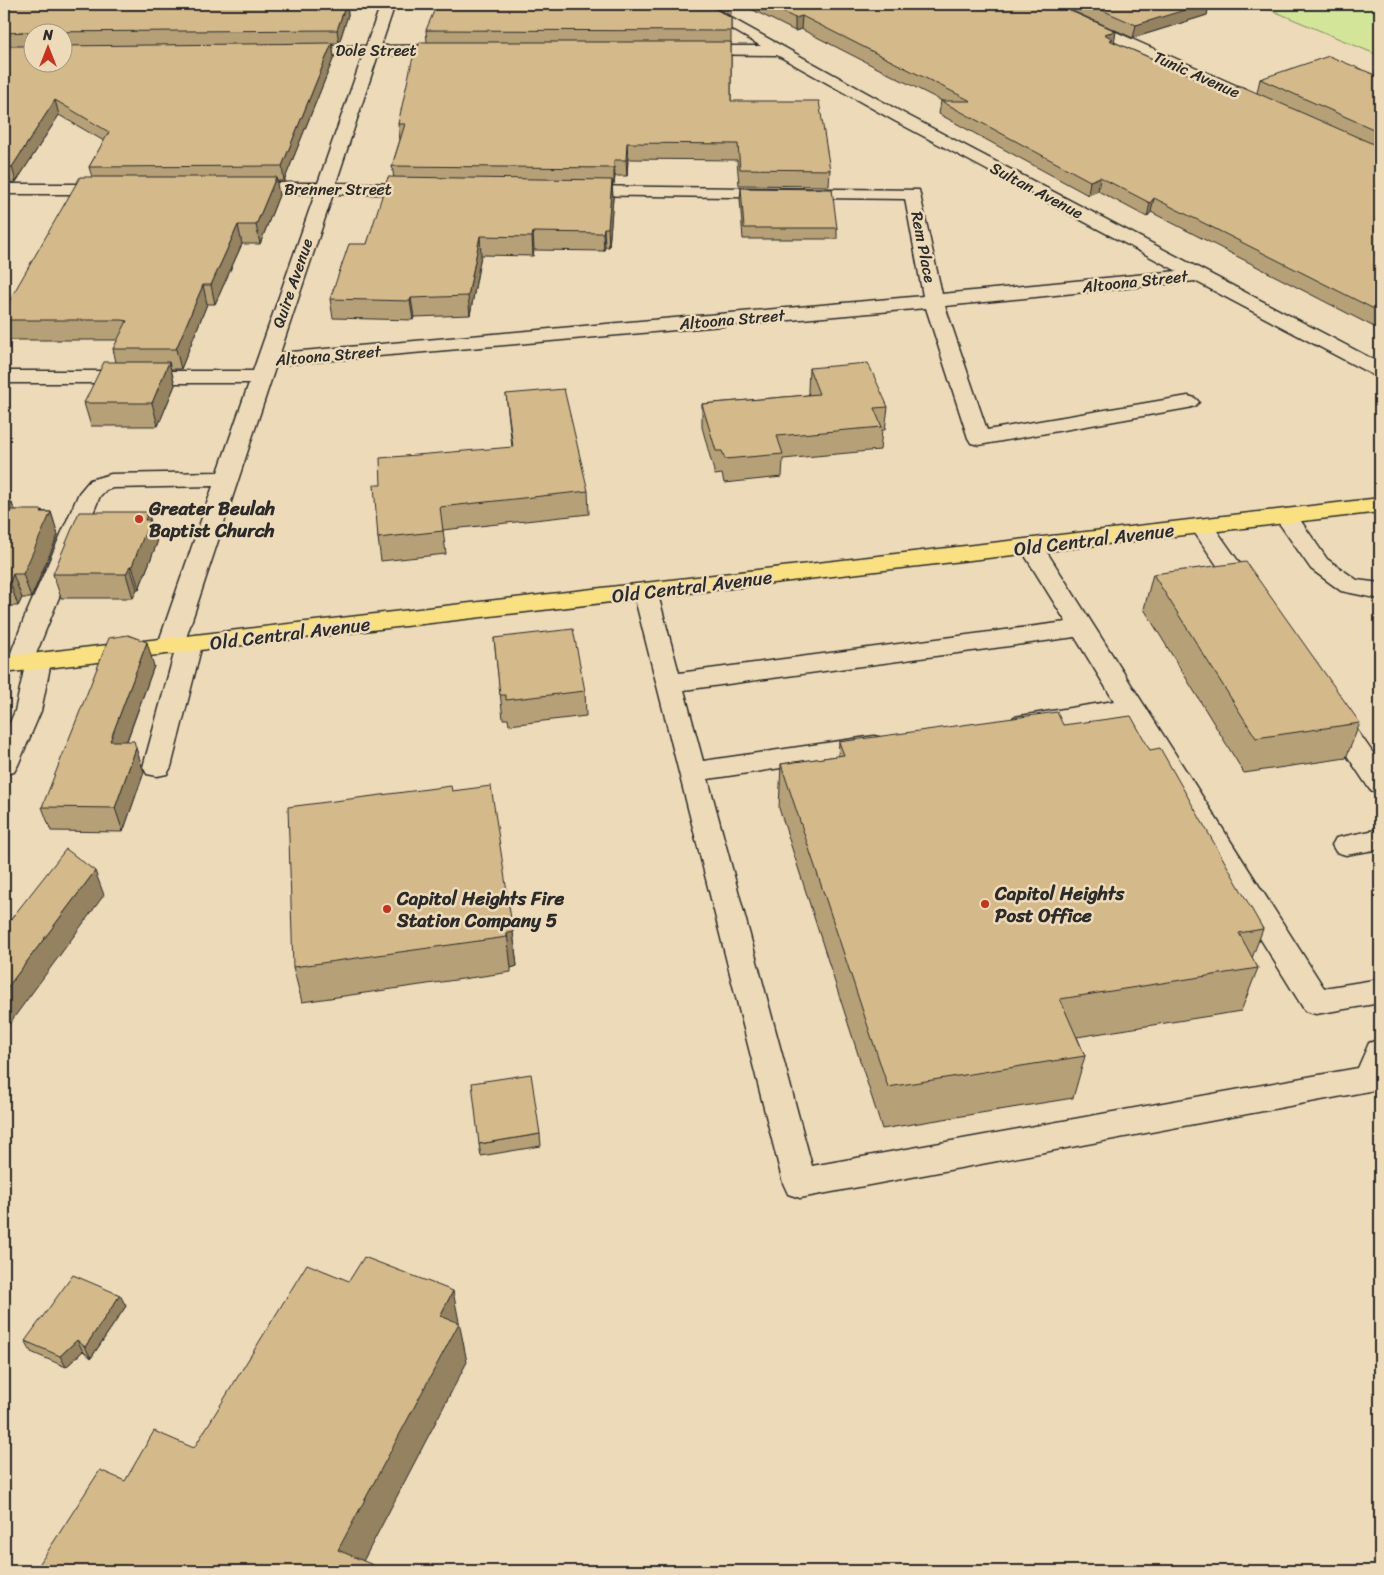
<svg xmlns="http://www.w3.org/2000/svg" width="1384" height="1575" viewBox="0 0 1384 1575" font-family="Sriracha,sans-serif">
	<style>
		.green { fill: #d2e599; stroke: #7e8862 }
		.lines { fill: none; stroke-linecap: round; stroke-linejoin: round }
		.minor-casing { stroke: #2b2b2b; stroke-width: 3 }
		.major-casing { stroke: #2b2b2b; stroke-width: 3 }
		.minor { fill: #eddab8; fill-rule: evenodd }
		.major { fill: #f9e181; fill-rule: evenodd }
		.wall { fill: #b6a077; stroke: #2b2b2b; fill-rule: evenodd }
		.shaded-wall { fill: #948261; stroke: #2b2b2b }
		.building { fill: #d4ba8a; stroke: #2b2b2b }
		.poi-dot { fill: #c8321e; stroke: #eddab8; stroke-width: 2 }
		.labels { text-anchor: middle; stroke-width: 5; stroke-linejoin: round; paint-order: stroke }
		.far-street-label { font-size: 16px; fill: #2b2b2b; stroke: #eddab8 }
		.poi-label { font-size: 19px; font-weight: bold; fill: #2b2b2b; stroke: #eddab8; text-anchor: start }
		.street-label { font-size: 19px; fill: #2b2b2b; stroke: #eddab8 }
	</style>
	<rect width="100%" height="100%" fill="#eddab8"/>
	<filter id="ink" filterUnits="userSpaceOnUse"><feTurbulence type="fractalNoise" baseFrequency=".02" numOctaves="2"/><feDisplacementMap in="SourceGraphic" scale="10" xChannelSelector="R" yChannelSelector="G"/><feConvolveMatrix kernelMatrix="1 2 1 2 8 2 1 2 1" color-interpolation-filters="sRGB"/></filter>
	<g filter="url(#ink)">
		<!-- green -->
		<path class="green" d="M 1257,4 L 1380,4 L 1380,56 Z"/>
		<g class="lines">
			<defs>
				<path id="minor" d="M 381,4 L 395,4 L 381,46 L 453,45 L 461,50 L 453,55 L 378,55 L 336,183 L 422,184 L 428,185 L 431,189 L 428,193 L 422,194 L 333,194 L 280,353 L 923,296 L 905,199 L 569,195 L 566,191 L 569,187 L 575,186 L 919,190 L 942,294 L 1177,271 L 893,120 L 777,55 L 689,54 L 686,51 L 694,46 L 761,46 L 689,4 L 706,4 L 905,114 L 1380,363 L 1380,377 L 1373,375 L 1195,281 L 945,306 L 987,430 L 1188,396 L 1195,398 L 1199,402 L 1195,406 L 1188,408 L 979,445 L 971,443 L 968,438 L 926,308 L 276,365 L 186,638 L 198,639 L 202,645 L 171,767 L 167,774 L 157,776 L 147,774 L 143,767 L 174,654 L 161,653 L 157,647 L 213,486 L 113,488 L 106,490 L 100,496 L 36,654 L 47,656 L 51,662 L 41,711 L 18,765 L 14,772 L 4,774 L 4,736 L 15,711 L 24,670 L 11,669 L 7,663 L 24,619 L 79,493 L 90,480 L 111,474 L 218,472 L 249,383 L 4,383 L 4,371 L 253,371 L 315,194 L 240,193 L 234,192 L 231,188 L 234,184 L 240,183 L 318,183 L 363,55 L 296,56 L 288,51 L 296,46 L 366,46 Z
					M 1034,4 L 1053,4 L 1271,101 L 1273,104 L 1271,107 L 1259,107 L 1036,7 Z
					M 4,184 L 112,184 L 118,185 L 121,189 L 118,193 L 112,194 L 4,194 Z
					M 1286,509 L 1294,511 L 1327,559 L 1357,580 L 1380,583 L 1380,599 L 1341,591 L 1311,569 L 1274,516 L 1278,511 Z
					M 1202,519 L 1210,521 L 1258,589 L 1261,594 L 1258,599 L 1249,602 L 1240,599 L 1190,526 L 1194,521 Z
					M 1031,539 L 1039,541 L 1043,546 L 1324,988 L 1380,979 L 1380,1003 L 1316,1014 L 1305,1011 L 1124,717 L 1023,732 L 1014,729 L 1010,723 L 1014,717 L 1114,701 L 1075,637 L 684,690 L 703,761 L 874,736 L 883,738 L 887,745 L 883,752 L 874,754 L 708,779 L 812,1166 L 1358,1068 L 1369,1043 L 1380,1039 L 1380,1089 L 800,1198 L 788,1194 L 783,1183 L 633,591 L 636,586 L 645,583 L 654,586 L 657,591 L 679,673 L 1066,622 L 1019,546 L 1023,541 Z
					M 1331,703 L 1340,706 L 1380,763 L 1380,793 L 1370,790 L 1318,712 L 1322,706 Z
					M 1380,829 L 1380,849 L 1346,855 L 1336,852 L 1332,845 L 1336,838 Z"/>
				<path id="major" d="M 1380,498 L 1380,512 L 4,673 L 4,657 Z"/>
			</defs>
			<!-- minor casing -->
			<use href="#minor" class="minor-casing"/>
			<!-- major casing -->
			<use href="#major" class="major-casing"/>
			<!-- minor -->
			<use href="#minor" class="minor"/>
			<!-- major -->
			<use href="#major" class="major"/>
		</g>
		<!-- wall -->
		<path class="wall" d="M 4,4 L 347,4 L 348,15 L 339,43 L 332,43 L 334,57 L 284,181 L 276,181 L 279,195 L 260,244 L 242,244 L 215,304 L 207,304 L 181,369 L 171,369 L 175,385 L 158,426 L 91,426 L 84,403 L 116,362 L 113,349 L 118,340 L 5,340 L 4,337 L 4,310 L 92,177 L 89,167 L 104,141 L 59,115 L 16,182 L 4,183 ZM 32,32 L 62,32 L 62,62 Z
			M 709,4 L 731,4 L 731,16 Z
			M 741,4 L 1055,4 L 1116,31 L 1114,42 L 1227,91 L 1257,93 L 1260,79 L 1380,77 L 1380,330 L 1151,212 L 1147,217 L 1098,191 L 1088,195 L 939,114 L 941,101 L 942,101 L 801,29 L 795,31 Z
			M 1057,4 L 1209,4 L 1207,15 L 1133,38 Z
			M 731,18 L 731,101 L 830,170 L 829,186 L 739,185 L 737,160 L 628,159 L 627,176 L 615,176 L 614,184 L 612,184 L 613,198 L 609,247 L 605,247 L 604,251 L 534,250 L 533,256 L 481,255 L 470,315 L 414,317 L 413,320 L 333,318 L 330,299 L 367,244 L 394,178 L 392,166 L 400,140 L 398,124 L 427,42 L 426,30 Z
			M 741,188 L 837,228 L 837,239 L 743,239 L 740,199 Z
			M 809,368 L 888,407 L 885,430 L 882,430 L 880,450 L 783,459 L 782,477 L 724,483 L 722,474 L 715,475 L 702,427 L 702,404 L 809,395 L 808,391 Z
			M 506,394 L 588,491 L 589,514 L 443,530 L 446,554 L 381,561 L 378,538 L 381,485 L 512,447 Z
			M 4,503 L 14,510 L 51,512 L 58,535 L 31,598 L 22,598 L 18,606 L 4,606 Z
			M 148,512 L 157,543 L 139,589 L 137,589 L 133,598 L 61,598 L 53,574 Z
			M 1153,574 L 1360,723 L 1346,758 L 1244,773 L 1144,609 Z
			M 494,638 L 585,691 L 586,716 L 509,725 L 508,719 L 503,719 Z
			M 154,666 L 127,741 L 144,772 L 123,832 L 51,831 L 42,807 Z
			M 1063,725 L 1150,750 L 1263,929 L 1252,958 L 1258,968 L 1241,1011 L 1077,1037 L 1085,1056 L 1073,1098 L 882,1129 L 779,808 L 781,764 L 838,756 L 839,742 Z
			M 452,791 L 513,932 L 517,966 L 511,968 L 511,972 L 302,1002 L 293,967 Z
			M 540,1134 L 541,1146 L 481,1156 L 479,1144 Z
			M 126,1306 L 91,1358 L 83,1351 L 66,1367 L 31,1352 L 25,1341 Z"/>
		<!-- shaded-wall -->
		<path class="shaded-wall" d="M 346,4 L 347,4 L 348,15 L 339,43 L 337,30 Z
			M 1199,4 L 1209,4 L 1207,15 L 1133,38 L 1136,25 Z
			M 802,16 L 801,29 L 795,31 L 795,18 Z
			M 1116,31 L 1114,44 L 1104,34 Z
			M 332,43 L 334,57 L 284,181 L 282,166 Z
			M 55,100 L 59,115 L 16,182 L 12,167 Z
			M 627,143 L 628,159 L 627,176 L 626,160 Z
			M 614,160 L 615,176 L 614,184 Z
			M 276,177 L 279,195 L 260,244 L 256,225 Z
			M 1100,177 L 1098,191 L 1088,195 L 1090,181 Z
			M 612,180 L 613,198 L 609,247 L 608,228 Z
			M 4,184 L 7,196 L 4,201 Z
			M 1154,198 L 1151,212 L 1147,217 L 1150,203 Z
			M 238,225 L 242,244 L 215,304 L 211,285 Z
			M 604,228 L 605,247 L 604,251 L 603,233 Z
			M 533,232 L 534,250 L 533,256 L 532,237 Z
			M 480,236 L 481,255 L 470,315 L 468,296 Z
			M 203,285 L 207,304 L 181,369 L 176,349 Z
			M 411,298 L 414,317 L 413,320 L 410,301 Z
			M 169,362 L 175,385 L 158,426 L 152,403 Z
			M 12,503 L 20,527 L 8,510 Z
			M 42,510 L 46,522 L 51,512 L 58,535 L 31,598 L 23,574 Z
			M 148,512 L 157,543 L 139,589 L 132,566 L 145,520 Z
			M 130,566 L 137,589 L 133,598 L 126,574 Z
			M 13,574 L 22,598 L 18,606 L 10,582 Z
			M 147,642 L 154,666 L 118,765 L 110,741 Z
			M 136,748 L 144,772 L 123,832 L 115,808 Z
			M 95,871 L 104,895 L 4,1031 L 4,992 Z
			M 513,932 L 517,966 L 511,968 L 507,933 Z
			M 453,1291 L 467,1362 L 358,1571 L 338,1550 L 440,1316 Z
			M 120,1295 L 126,1306 L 91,1358 L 85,1347 Z
			M 77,1340 L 83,1351 L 66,1367 L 60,1356 Z"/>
		<!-- building -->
		<path class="building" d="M 4,4 L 346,4 L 337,30 L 32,32 L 32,62 L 62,62 L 62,46 L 332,43 L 282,166 L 89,167 L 109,132 L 55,100 L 12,167 L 4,167 L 4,46 L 28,46 L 30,44 L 28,32 L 4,33 Z
			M 437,4 L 707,4 L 731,18 L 731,31 L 426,30 Z
			M 767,4 L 1055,4 L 1116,31 L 1104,34 L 1113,39 L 1109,40 L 1227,91 L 1241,86 L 1380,147 L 1380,312 L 1154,198 L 1150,203 L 1100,177 L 1090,181 L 941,101 L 971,101 L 802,16 L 795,18 Z
			M 1088,4 L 1204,4 L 1136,25 Z
			M 420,42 L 731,42 L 731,101 L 819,101 L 830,170 L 740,169 L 738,144 L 627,143 L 626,160 L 614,160 L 614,168 L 392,166 L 405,124 L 398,124 L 412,61 Z
			M 1329,56 L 1380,77 L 1380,132 L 1260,79 Z
			M 80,177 L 276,177 L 256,225 L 238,225 L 211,285 L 203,285 L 176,349 L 113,349 L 127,321 L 123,320 L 4,320 L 4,310 Z
			M 388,177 L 612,180 L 608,228 L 604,228 L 603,233 L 533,232 L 532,237 L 480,236 L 468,296 L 411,298 L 410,301 L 330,299 L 349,244 L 367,244 Z
			M 741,188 L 832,189 L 837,228 L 744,228 Z
			M 104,362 L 169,362 L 152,403 L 84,403 Z
			M 868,363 L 888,407 L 874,408 L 882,427 L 777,436 L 783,454 L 725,459 L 722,451 L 716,451 L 702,404 L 819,394 L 809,368 Z
			M 564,389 L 588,491 L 440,507 L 443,531 L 378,538 L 374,485 L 381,485 L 380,458 L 513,447 L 506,394 Z
			M 4,503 L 12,503 L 8,510 L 42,510 L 41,512 L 51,512 L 23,574 L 13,574 L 10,582 L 4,582 Z
			M 79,512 L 148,512 L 145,520 L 150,520 L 132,566 L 130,566 L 126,574 L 53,574 Z
			M 1246,562 L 1360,723 L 1256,738 L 1153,574 Z
			M 573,629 L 585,691 L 506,700 L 506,695 L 500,695 L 494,638 Z
			M 128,635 L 147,642 L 110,741 L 134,741 L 136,748 L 115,808 L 42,807 L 109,638 Z
			M 1057,712 L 1063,725 L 1131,716 L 1150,750 L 1160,748 L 1263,929 L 1239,933 L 1258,968 L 1060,999 L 1085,1056 L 888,1087 L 781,764 L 844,755 L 839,742 Z
			M 451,786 L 452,791 L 491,786 L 513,932 L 507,933 L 507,937 L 293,967 L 288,807 Z
			M 66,849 L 95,871 L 4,992 L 4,928 Z
			M 531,1074 L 540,1134 L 479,1144 L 472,1083 Z
			M 364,1257 L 453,1291 L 440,1316 L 459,1323 L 338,1550 L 387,1571 L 35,1571 L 100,1470 L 125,1481 L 154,1431 L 194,1448 L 307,1264 L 349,1281 Z
			M 73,1275 L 120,1295 L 85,1347 L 77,1340 L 60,1356 L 25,1341 Z"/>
	</g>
	<!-- markers -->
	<g class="poi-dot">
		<circle cx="139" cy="519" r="5"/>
		<circle cx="985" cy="904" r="5"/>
		<circle cx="387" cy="909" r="5"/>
	</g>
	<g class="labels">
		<!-- far-street labels -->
		<g class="far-street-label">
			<text x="376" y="56">Dole Street</text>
			<text transform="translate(1197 74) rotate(24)" y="6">Tunic Avenue</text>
			<text x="338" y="195">Brenner Street</text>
			<text transform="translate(1037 190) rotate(28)" y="6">Sultan Avenue</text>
			<text transform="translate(924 247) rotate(79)" y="6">Rem Place</text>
			<text transform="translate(1135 281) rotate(-6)" y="6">Altoona Street</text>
			<text transform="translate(292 283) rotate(-71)" y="6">Quire Avenue</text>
			<text transform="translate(732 319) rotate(-5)" y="6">Altoona Street</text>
			<text transform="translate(328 355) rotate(-5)" y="6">Altoona Street</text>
		</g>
		<!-- poi labels -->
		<g class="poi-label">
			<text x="149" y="515">Greater Beulah<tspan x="149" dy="22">Baptist Church</tspan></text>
			<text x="995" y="900">Capitol Heights<tspan x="995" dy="22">Post Office</tspan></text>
			<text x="397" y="905">Capitol Heights Fire<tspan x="397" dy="22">Station Company 5</tspan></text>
		</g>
		<!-- street labels -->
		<g class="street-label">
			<text transform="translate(1094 539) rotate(-7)" y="7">Old Central Avenue</text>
			<text transform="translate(692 586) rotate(-7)" y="7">Old Central Avenue</text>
			<text transform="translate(290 633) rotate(-7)" y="7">Old Central Avenue</text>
		</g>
	</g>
	<!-- margin -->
	<rect width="1384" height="1575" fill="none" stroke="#eddab8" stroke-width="20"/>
	<rect x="10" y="10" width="1364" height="1555" fill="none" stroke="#2b2b2b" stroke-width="2" filter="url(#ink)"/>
	<!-- north arrow -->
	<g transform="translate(48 48)"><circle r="24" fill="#eddab8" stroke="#9f9480"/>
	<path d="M0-4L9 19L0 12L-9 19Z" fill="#c8321e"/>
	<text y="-8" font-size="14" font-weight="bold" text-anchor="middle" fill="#2b2b2b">N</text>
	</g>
</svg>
